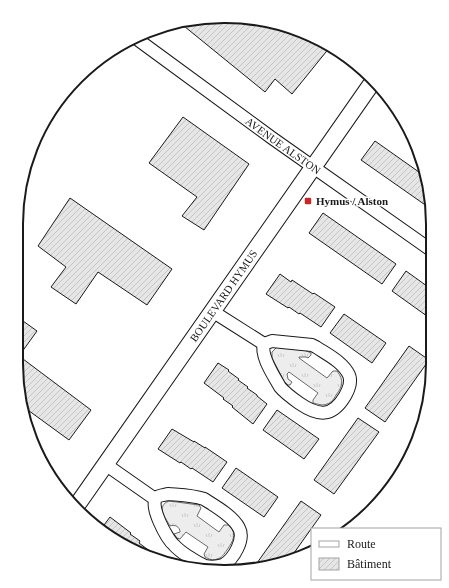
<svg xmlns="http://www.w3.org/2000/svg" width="449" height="588" viewBox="0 0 449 588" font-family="Georgia,serif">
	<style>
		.grass { fill: url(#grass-tufts); stroke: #6a6a6a }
		.building { fill: url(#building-hatch); stroke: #1a1a1a }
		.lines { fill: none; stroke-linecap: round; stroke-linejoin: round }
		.street-casing { stroke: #1a1a1a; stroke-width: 14 }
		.secondary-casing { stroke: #1a1a1a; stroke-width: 18 }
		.street { stroke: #fff; stroke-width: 12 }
		.secondary { stroke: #fff; stroke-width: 16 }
		.poi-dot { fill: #c62828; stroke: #fff; stroke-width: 1.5 }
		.labels { text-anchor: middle; stroke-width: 3; stroke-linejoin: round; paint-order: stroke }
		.street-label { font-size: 11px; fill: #1a1a1a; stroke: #fff }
		.poi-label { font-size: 11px; font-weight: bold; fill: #1a1a1a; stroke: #fff; text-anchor: start }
		.rim { fill: none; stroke: #1a1a1a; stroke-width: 2 }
	</style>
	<defs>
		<pattern id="grass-tufts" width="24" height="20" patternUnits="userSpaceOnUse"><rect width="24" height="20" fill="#ededed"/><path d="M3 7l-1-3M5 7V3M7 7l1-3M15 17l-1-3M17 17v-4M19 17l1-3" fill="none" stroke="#cbcbcb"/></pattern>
		<pattern id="building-hatch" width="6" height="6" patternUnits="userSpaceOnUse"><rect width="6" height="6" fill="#e6e6e6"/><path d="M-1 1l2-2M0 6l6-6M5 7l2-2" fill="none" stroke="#c5c5c5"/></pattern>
	</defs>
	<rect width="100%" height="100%" fill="#fff"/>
	<!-- grass -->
	<path class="grass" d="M 277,347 L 304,350 L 311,353 L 311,355 L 308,358 L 306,357 L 299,357 L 299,358 L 327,378 L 333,371 L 337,371 C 344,380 343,386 336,395 C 334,399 331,403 327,404 C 322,406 318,404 313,403 L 313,400 L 318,393 L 289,372 L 287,374 L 288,379 L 292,382 L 290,385 L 288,385 L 284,381 L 272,358 L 272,352 Z
		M 169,501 L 199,505 L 201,508 L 197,516 L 219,532 L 224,525 L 228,525 C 238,533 233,541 227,550 C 224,554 222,558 217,559 C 213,561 209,559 205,557 L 204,554 L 208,547 L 186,532 L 180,539 L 177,538 L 174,534 L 180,532 C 180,527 175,524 170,526 C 165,517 156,506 169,501 Z"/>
	<!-- building -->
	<path class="building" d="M 184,20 L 265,20 L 330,47 L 292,94 L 275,79 L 265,92 L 179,22 Z
		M 183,117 L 249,164 L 204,230 L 182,216 L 197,197 L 149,163 Z
		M 375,141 L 426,177 L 431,198 L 431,209 L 361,160 Z
		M 70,198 L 172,269 L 147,305 L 98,272 L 76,304 L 51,287 L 66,267 L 38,246 Z
		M 323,213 L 396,264 L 382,284 L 309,233 Z
		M 406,271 L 431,289 L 431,319 L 392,291 Z
		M 280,274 L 291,282 L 292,280 L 313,294 L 314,293 L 335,307 L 321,327 L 300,313 L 299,314 L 289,307 L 288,308 L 266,294 Z
		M 344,314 L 386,343 L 372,363 L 330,333 Z
		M 16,316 L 37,331 L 19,356 L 91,410 L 69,440 L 21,405 L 16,364 Z
		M 409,346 L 429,360 L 385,422 L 365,408 Z
		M 218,363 L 229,370 L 228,371 L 239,379 L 238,380 L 248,387 L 247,388 L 257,395 L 257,396 L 267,404 L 253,424 L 232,407 L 233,406 L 223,399 L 224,398 L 204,383 Z
		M 277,410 L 319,439 L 304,459 L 263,430 Z
		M 358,418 L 379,432 L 334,494 L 314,480 Z
		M 172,429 L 194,442 L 194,441 L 205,448 L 205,447 L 227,462 L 213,482 L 192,468 L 191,469 L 181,462 L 180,463 L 158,449 Z
		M 236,468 L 278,497 L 264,517 L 222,488 Z
		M 301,501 L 321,515 L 289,560 L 279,565 L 263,567 L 257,563 Z
		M 110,517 L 131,533 L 130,534 L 140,541 L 139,543 L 159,558 L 158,560 L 120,544 L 101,529 Z"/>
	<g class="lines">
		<defs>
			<g id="street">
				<path id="s1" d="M 137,39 L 272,138 L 431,250"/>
				<path d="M 212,311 L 264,344"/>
				<path d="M 272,341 L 312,345 L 316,347 C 328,355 343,362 349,375 C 352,382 349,389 345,396 C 332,418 318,416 299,403 C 292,398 285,393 280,387 C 274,376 260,356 264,344 Z"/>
				<path d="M 105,464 L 155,499"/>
				<path d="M 168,494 C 180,495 192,495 204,499 C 215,506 233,516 239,528 C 245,539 234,559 223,565 C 217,567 211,567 205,566 C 196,562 180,552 174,545 C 167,539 148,505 157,497 C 160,495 165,495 168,494 Z"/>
			</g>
			<g id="secondary">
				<path id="s2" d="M 75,508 L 372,83"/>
			</g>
		</defs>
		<!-- street casing -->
		<use href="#street" class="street-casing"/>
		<!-- secondary casing -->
		<use href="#secondary" class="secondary-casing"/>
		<!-- street -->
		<use href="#street" class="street"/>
		<!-- secondary -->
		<use href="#secondary" class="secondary"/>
	</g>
	<!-- markers -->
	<rect class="poi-dot" x="304" y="197" width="8" height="8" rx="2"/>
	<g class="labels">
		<!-- street labels -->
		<g class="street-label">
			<text dy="4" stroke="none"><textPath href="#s1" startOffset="181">AVENUE ALSTON</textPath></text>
			<text dy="4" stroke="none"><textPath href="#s2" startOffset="259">BOULEVARD HYMUS</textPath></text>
		</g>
		<!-- poi labels -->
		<g class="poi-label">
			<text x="316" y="205">Hymus / Alston</text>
		</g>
	</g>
	<!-- crop -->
	<path d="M0 0H449V588H0ZM224 23H225A201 201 0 0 1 426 224V364A201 201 0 0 1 225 565H224A201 201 0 0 1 23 364V224A201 201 0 0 1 224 23Z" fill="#fff" fill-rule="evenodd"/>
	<path class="rim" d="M224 23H225A201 201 0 0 1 426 224V364A201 201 0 0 1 225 565H224A201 201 0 0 1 23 364V224A201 201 0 0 1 224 23Z"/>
	<!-- legend -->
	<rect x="311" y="528" width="130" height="52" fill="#ffffff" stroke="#a3a3a3"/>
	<rect x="319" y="541" width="20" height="6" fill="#ffffff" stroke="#a3a3a3"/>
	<text x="347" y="548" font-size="12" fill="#1a1a1a">Route</text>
	<rect x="319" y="558" width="20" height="12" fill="url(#building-hatch)" stroke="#a3a3a3"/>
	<text x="347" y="568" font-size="12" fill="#1a1a1a">Bâtiment</text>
</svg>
